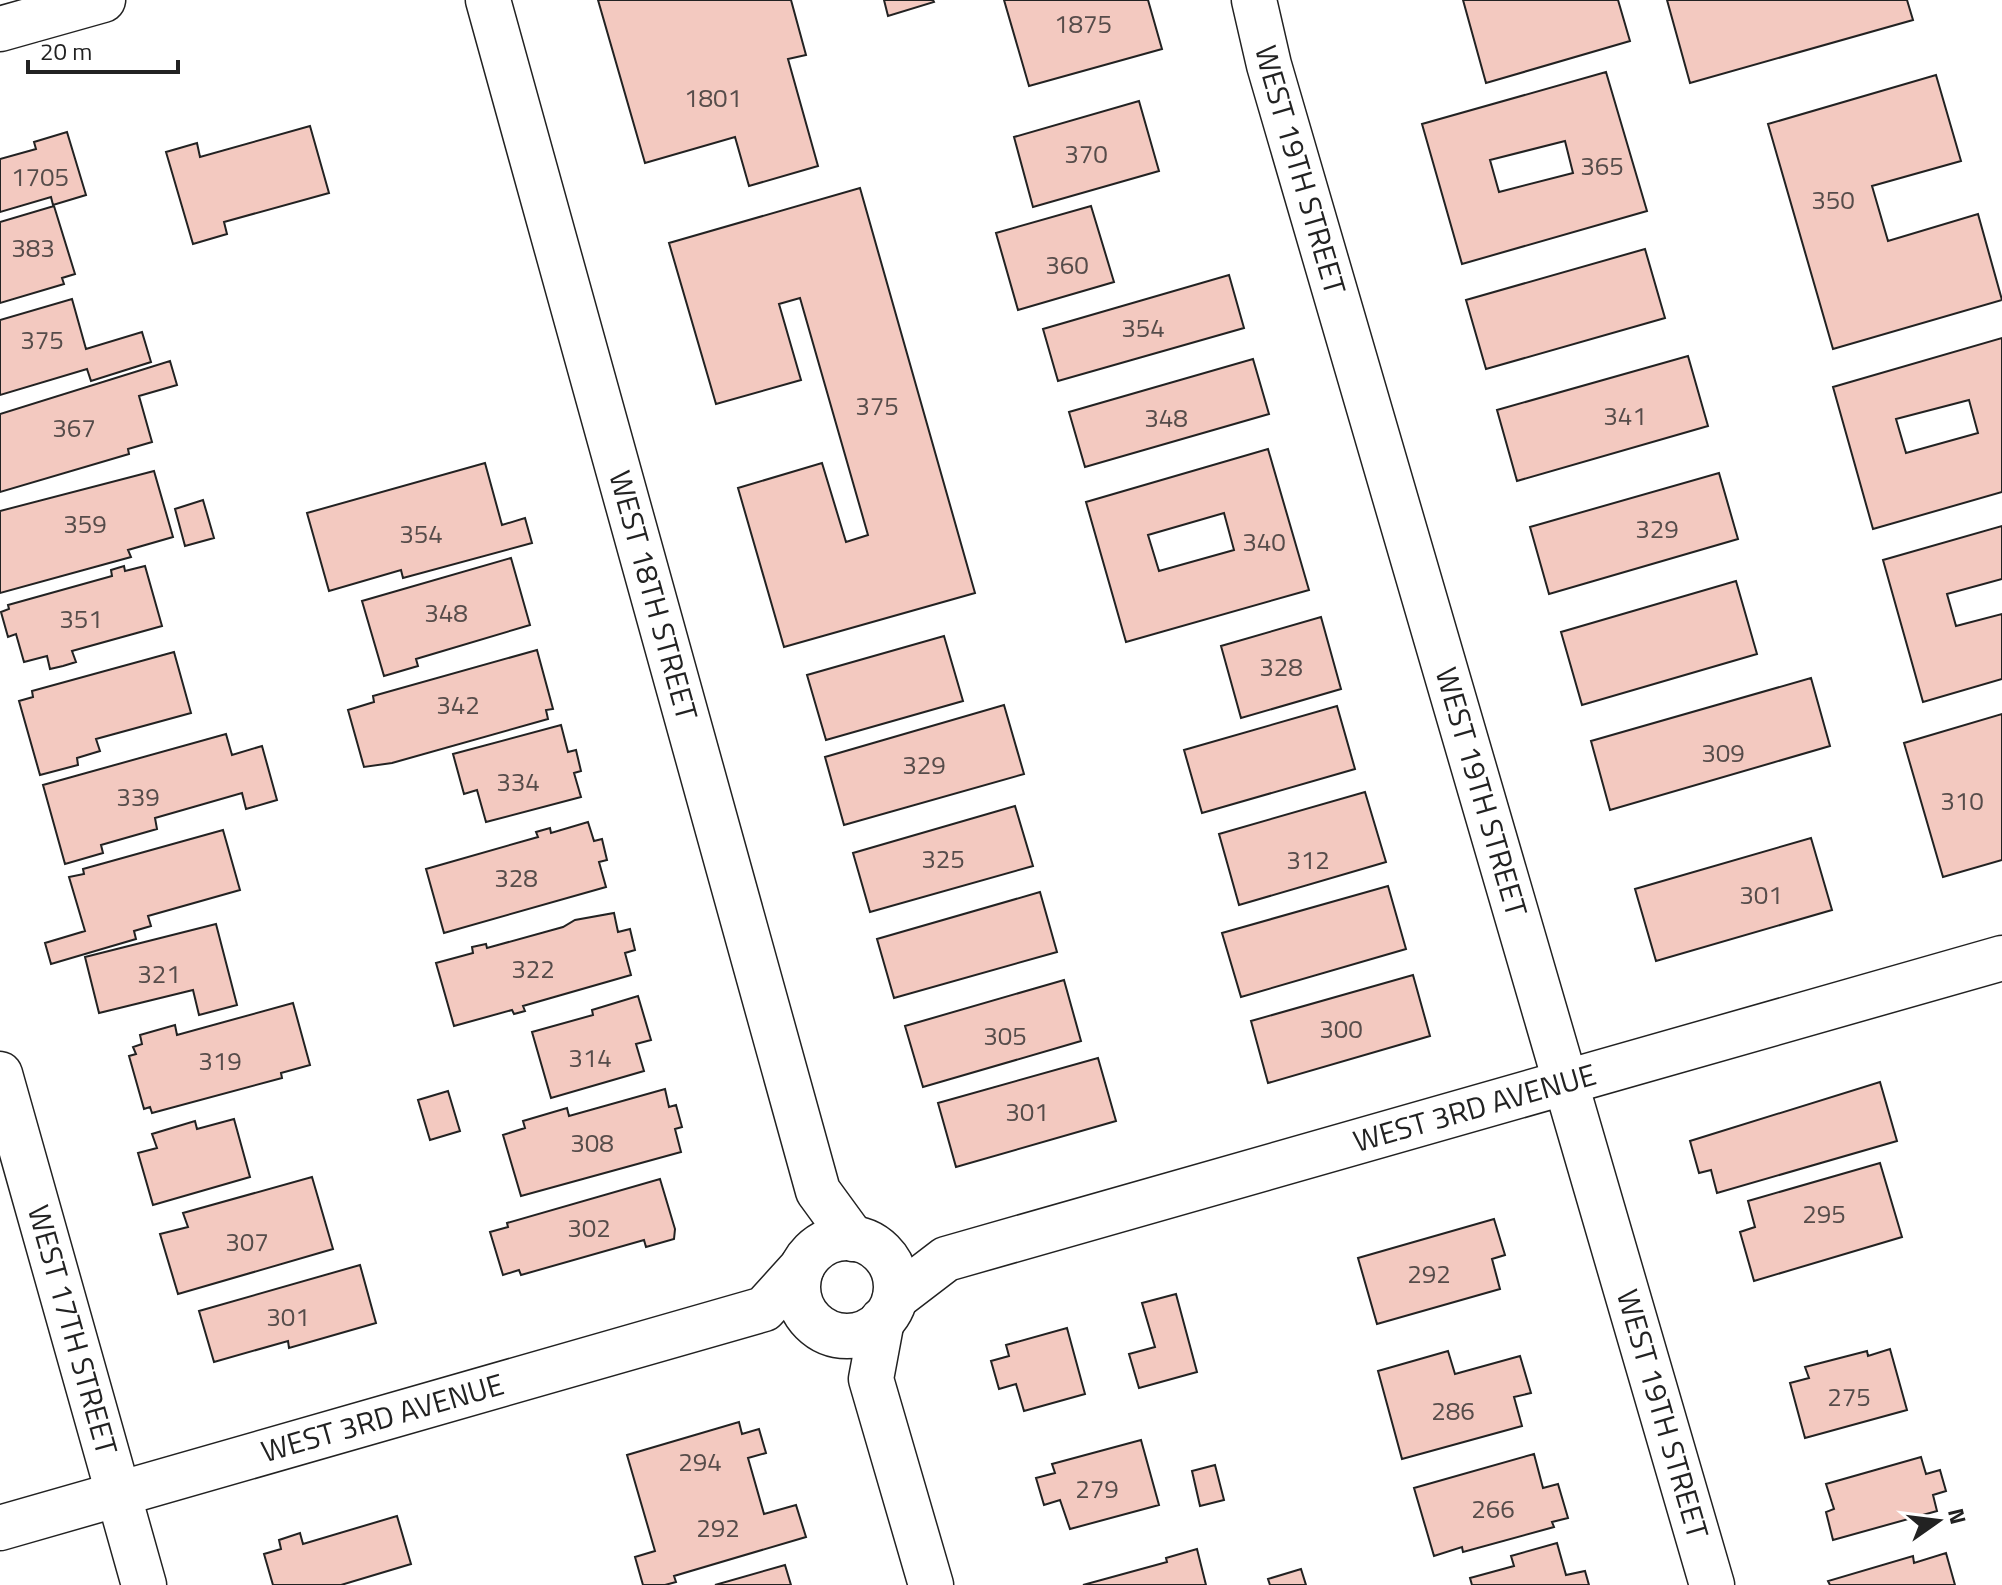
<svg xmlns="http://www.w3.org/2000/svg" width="2002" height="1585" viewBox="0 0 2002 1585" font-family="'Titillium Web',sans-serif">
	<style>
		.building { fill: #f3c9c0; stroke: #222; stroke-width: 2; fill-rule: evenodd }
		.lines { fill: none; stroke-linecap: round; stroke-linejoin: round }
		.minor-casing { stroke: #222; stroke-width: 47 }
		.tertiary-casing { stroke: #222; stroke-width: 47 }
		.primary-casing { stroke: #222; stroke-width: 47 }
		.minor { stroke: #fff; stroke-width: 44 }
		.tertiary { stroke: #fff; stroke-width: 44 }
		.primary { stroke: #fff; stroke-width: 44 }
		.labels { text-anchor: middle; stroke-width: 6; stroke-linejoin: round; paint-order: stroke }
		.number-label { font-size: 26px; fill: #564c4a }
		.street-label { font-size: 30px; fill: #222; stroke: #fff }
	</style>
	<rect width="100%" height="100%" fill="#fff"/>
	<!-- building -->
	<path class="building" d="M 598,0 L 791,0 L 806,55 L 788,59 L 818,166 L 749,186 L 735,137 L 645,163 Z
		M 884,0 L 933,0 L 934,2 L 888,16 Z
		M 1004,0 L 1148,0 L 1162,49 L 1029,86 Z
		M 1463,0 L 1618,0 L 1630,41 L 1486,83 Z
		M 1667,0 L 1907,0 L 1913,20 L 1690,83 Z
		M 1606,72 L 1647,211 L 1462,264 L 1422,124 ZM 1565,141 L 1573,173 L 1499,192 L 1490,160 Z
		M 1936,75 L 1961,161 L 1872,186 L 1888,241 L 1978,214 L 2002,300 L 1833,349 L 1768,124 Z
		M 1139,101 L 1159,171 L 1033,207 L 1014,137 Z
		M 310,126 L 329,193 L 224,222 L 227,234 L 193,244 L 166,152 L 197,143 L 200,157 Z
		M 67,132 L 86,195 L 53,205 L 51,197 L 0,212 L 0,159 L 36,149 L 34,142 Z
		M 860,188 L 975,593 L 784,647 L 738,488 L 822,463 L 846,542 L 868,535 L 800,298 L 779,304 L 801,380 L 716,404 L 669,243 Z
		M 54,206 L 75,274 L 62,278 L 64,284 L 0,303 L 0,222 Z
		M 1091,206 L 1114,282 L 1018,310 L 996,233 Z
		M 1645,249 L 1665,318 L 1486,369 L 1466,300 Z
		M 1229,275 L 1244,328 L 1058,381 L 1043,329 Z
		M 72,299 L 86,349 L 142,332 L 151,362 L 91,381 L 87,369 L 0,395 L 0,320 Z
		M 2002,338 L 2002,492 L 1873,529 L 1833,387 ZM 1969,400 L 1978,433 L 1906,453 L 1896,419 Z
		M 1688,356 L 1708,426 L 1517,481 L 1497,410 Z
		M 1253,359 L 1269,414 L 1085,467 L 1069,412 Z
		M 170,361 L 177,385 L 139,396 L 152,442 L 128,449 L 129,454 L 0,492 L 0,414 Z
		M 1268,449 L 1309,590 L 1126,642 L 1086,502 ZM 1224,513 L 1234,550 L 1159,571 L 1148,535 Z
		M 485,463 L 502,525 L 525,518 L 532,543 L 403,578 L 401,570 L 329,591 L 307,513 Z
		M 154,471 L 173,537 L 128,550 L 131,557 L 0,593 L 0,511 Z
		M 1719,473 L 1738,539 L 1549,594 L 1530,527 Z
		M 203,500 L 214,538 L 185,546 L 175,509 Z
		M 2002,526 L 2002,579 L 1947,594 L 1956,626 L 2002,614 L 2002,679 L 1923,702 L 1883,560 Z
		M 511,558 L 530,625 L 416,659 L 418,666 L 384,676 L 362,601 Z
		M 124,566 L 125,571 L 145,566 L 162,626 L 72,651 L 76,662 L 63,666 L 50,669 L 47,656 L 24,662 L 16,634 L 8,637 L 1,612 L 9,609 L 8,605 L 112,576 L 111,570 Z
		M 1736,581 L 1757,654 L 1582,705 L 1561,632 Z
		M 1321,617 L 1341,689 L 1241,718 L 1221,646 Z
		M 944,636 L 963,701 L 826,740 L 807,675 Z
		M 537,650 L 553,709 L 546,710 L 548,719 L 392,763 L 364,767 L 348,710 L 374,702 L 373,696 Z
		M 174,652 L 191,713 L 96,739 L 100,751 L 77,758 L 78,765 L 40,775 L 19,701 L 33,697 L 32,691 Z
		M 1811,678 L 1830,746 L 1610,810 L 1591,741 Z
		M 1004,705 L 1024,774 L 844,825 L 825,757 Z
		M 1337,706 L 1355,769 L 1202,813 L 1184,750 Z
		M 2002,714 L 2002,860 L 1943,877 L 1904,743 Z
		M 561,725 L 568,752 L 576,750 L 581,771 L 574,773 L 581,797 L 486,822 L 477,790 L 464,794 L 453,754 Z
		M 226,734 L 232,755 L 262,746 L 277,800 L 246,809 L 242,793 L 155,818 L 157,829 L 101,845 L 103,853 L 65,864 L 43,785 Z
		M 1365,792 L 1386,862 L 1239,905 L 1219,834 Z
		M 1015,806 L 1033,866 L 870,912 L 853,853 Z
		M 588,822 L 594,841 L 602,839 L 607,860 L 599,862 L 606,887 L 444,933 L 426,869 L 538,837 L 536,832 L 550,828 L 551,833 Z
		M 223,830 L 240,890 L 148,916 L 151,926 L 134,931 L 136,939 L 51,964 L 45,943 L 85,931 L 69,877 L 84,874 L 83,869 Z
		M 1811,838 L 1832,910 L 1656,961 L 1635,889 Z
		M 1388,886 L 1406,949 L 1241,997 L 1222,933 Z
		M 1040,892 L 1057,952 L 894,998 L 877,939 Z
		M 614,913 L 618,932 L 630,929 L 635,950 L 625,953 L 631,975 L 523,1006 L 525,1011 L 514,1014 L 512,1010 L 454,1026 L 436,963 L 473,953 L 472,947 L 486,944 L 487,948 L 563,927 L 575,920 Z
		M 216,924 L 237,1005 L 199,1015 L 193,990 L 99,1013 L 85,957 Z
		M 1413,975 L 1430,1036 L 1268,1083 L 1251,1021 Z
		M 1064,980 L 1081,1041 L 923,1087 L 905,1026 Z
		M 638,996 L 651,1040 L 636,1044 L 644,1071 L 551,1098 L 532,1032 L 593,1015 L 592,1010 Z
		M 293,1003 L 310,1065 L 281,1073 L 282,1078 L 152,1113 L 150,1107 L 144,1109 L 129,1056 L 136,1054 L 133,1047 L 142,1044 L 140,1035 L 175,1025 L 177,1035 Z
		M 1098,1058 L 1116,1121 L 956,1167 L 938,1103 Z
		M 1880,1082 L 1897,1141 L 1717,1193 L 1711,1170 L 1699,1173 L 1690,1141 Z
		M 665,1089 L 669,1107 L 676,1105 L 682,1127 L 675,1129 L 681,1152 L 521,1196 L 503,1135 L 525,1128 L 523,1121 L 567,1108 L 569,1116 Z
		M 448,1091 L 460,1131 L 430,1140 L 418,1100 Z
		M 234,1119 L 250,1177 L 153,1205 L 138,1153 L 157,1148 L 152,1134 L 195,1121 L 197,1129 Z
		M 1880,1163 L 1902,1237 L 1754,1281 L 1740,1232 L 1755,1227 L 1748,1201 Z
		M 312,1177 L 333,1249 L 178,1294 L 160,1234 L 188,1227 L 183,1213 Z
		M 660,1179 L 675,1229 L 674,1239 L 646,1247 L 644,1240 L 521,1275 L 519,1270 L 503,1275 L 490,1232 L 508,1227 L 507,1223 Z
		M 1494,1219 L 1505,1255 L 1492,1259 L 1500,1289 L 1377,1324 L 1358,1258 Z
		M 360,1265 L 376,1323 L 289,1348 L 288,1341 L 214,1362 L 199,1311 Z
		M 1176,1294 L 1197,1372 L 1139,1388 L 1129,1354 L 1155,1347 L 1142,1303 Z
		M 1067,1328 L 1085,1394 L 1024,1411 L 1016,1384 L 999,1389 L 991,1361 L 1009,1356 L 1006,1345 Z
		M 1890,1349 L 1907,1410 L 1805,1438 L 1790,1383 L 1809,1378 L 1805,1367 L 1867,1351 L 1868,1356 Z
		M 1448,1351 L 1455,1374 L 1520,1356 L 1531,1393 L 1514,1397 L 1522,1426 L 1402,1459 L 1378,1371 Z
		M 739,1422 L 742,1434 L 759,1429 L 766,1453 L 748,1458 L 764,1514 L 796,1505 L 806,1537 L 674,1576 L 676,1582 L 665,1585 L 643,1585 L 635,1557 L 655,1551 L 627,1455 Z
		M 1141,1440 L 1159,1505 L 1070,1529 L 1060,1500 L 1044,1505 L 1036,1478 L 1055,1473 L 1052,1464 Z
		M 1534,1454 L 1543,1488 L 1558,1484 L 1568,1518 L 1552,1522 L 1554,1527 L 1463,1552 L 1462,1547 L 1434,1556 L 1414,1488 Z
		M 1921,1457 L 1926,1474 L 1940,1470 L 1946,1491 L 1933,1495 L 1937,1511 L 1833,1540 L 1826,1512 L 1834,1509 L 1826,1484 Z
		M 1215,1465 L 1224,1500 L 1200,1506 L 1192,1471 Z
		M 397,1516 L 411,1564 L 341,1585 L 273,1585 L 264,1554 L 281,1549 L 279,1540 L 300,1533 L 303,1544 Z
		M 1557,1543 L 1566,1575 L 1585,1571 L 1589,1585 L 1472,1585 L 1470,1578 L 1514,1566 L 1511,1556 Z
		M 1197,1549 L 1206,1585 L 1083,1585 L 1167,1562 L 1166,1558 Z
		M 1946,1553 L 1955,1585 L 1830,1585 L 1828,1581 L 1913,1556 L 1914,1563 Z
		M 785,1565 L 791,1585 L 715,1585 Z
		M 1301,1569 L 1306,1585 L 1270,1585 L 1268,1579 Z"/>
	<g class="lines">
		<defs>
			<g id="minor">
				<path id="s1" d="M 488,0 L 818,1191 L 853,1239"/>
				<path id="s2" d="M 1254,0 L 1269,65 L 1712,1585"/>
				<circle cx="847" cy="1287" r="49"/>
				<path id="s3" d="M 895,1298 L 946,1259 L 2002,958"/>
				<path d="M 882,1320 L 871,1379 L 931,1585"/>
				<path id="s4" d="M 0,1528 L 764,1309 L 802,1267"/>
			</g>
			<g id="tertiary">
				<path id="s5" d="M 0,1074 L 144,1585"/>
			</g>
			<path id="primary" d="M 0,29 L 103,0"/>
		</defs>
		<!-- minor casing -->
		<use href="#minor" class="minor-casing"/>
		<!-- tertiary casing -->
		<use href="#tertiary" class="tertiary-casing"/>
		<!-- primary casing -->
		<use href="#primary" class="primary-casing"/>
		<!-- minor -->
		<use href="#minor" class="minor"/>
		<!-- tertiary -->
		<use href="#tertiary" class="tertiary"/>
		<!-- primary -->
		<use href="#primary" class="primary"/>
	</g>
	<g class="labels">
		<!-- number labels -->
		<g class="number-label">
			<text x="1083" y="33">1875</text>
			<text x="713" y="107">1801</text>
			<text x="1086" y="163">370</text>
			<text x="1602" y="175">365</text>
			<text x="40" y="186">1705</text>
			<text x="1833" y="209">350</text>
			<text x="33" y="257">383</text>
			<text x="1067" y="274">360</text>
			<text x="1143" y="337">354</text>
			<text x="42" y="349">375</text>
			<text x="877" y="415">375</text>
			<text x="1625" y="425">341</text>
			<text x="1166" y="427">348</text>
			<text x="74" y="437">367</text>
			<text x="85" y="533">359</text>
			<text x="1657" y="538">329</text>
			<text x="421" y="543">354</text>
			<text x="1264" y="551">340</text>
			<text x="446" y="622">348</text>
			<text x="81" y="628">351</text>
			<text x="1281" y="676">328</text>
			<text x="458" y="714">342</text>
			<text x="1723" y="762">309</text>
			<text x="924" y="774">329</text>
			<text x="518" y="791">334</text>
			<text x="138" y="806">339</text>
			<text x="1962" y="810">310</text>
			<text x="943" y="868">325</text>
			<text x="1308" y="869">312</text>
			<text x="516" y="887">328</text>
			<text x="1761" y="904">301</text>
			<text x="533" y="978">322</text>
			<text x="159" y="983">321</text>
			<text x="1341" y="1038">300</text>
			<text x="1005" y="1045">305</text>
			<text x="590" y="1067">314</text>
			<text x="220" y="1070">319</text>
			<text x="1027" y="1121">301</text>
			<text x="592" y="1152">308</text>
			<text x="1824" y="1223">295</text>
			<text x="589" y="1237">302</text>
			<text x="247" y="1251">307</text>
			<text x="1429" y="1283">292</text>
			<text x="288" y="1326">301</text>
			<text x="1849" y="1406">275</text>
			<text x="1453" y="1420">286</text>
			<text x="700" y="1471">294</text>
			<text x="1097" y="1498">279</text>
			<text x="1493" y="1518">266</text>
			<text x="718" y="1537">292</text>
		</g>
		<!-- street labels -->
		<g class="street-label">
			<text dy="10" stroke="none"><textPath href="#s2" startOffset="176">WEST 19TH STREET</textPath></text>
			<text dy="10" stroke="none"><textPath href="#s1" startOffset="618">WEST 18TH STREET</textPath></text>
			<text dy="10" stroke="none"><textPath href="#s2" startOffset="824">WEST 19TH STREET</textPath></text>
			<text dy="10" stroke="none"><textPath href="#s3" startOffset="614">WEST 3RD AVENUE</textPath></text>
			<text dy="10" stroke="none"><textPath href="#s5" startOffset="266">WEST 17TH STREET</textPath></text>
			<text dy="10" stroke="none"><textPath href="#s2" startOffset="1472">WEST 19TH STREET</textPath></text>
			<text dy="10" stroke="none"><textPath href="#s4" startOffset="398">WEST 3RD AVENUE</textPath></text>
		</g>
	</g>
	<!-- north arrow -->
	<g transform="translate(1938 1521) rotate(76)" stroke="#ffffff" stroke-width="6" paint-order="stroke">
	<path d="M0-6L14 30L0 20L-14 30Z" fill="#222222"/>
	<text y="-12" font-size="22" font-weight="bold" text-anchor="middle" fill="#222222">N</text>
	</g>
	<!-- scale -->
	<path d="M28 60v12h150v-12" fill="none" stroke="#222222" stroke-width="4"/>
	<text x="40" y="60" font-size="24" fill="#222222" stroke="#ffffff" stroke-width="6" paint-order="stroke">20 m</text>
</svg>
